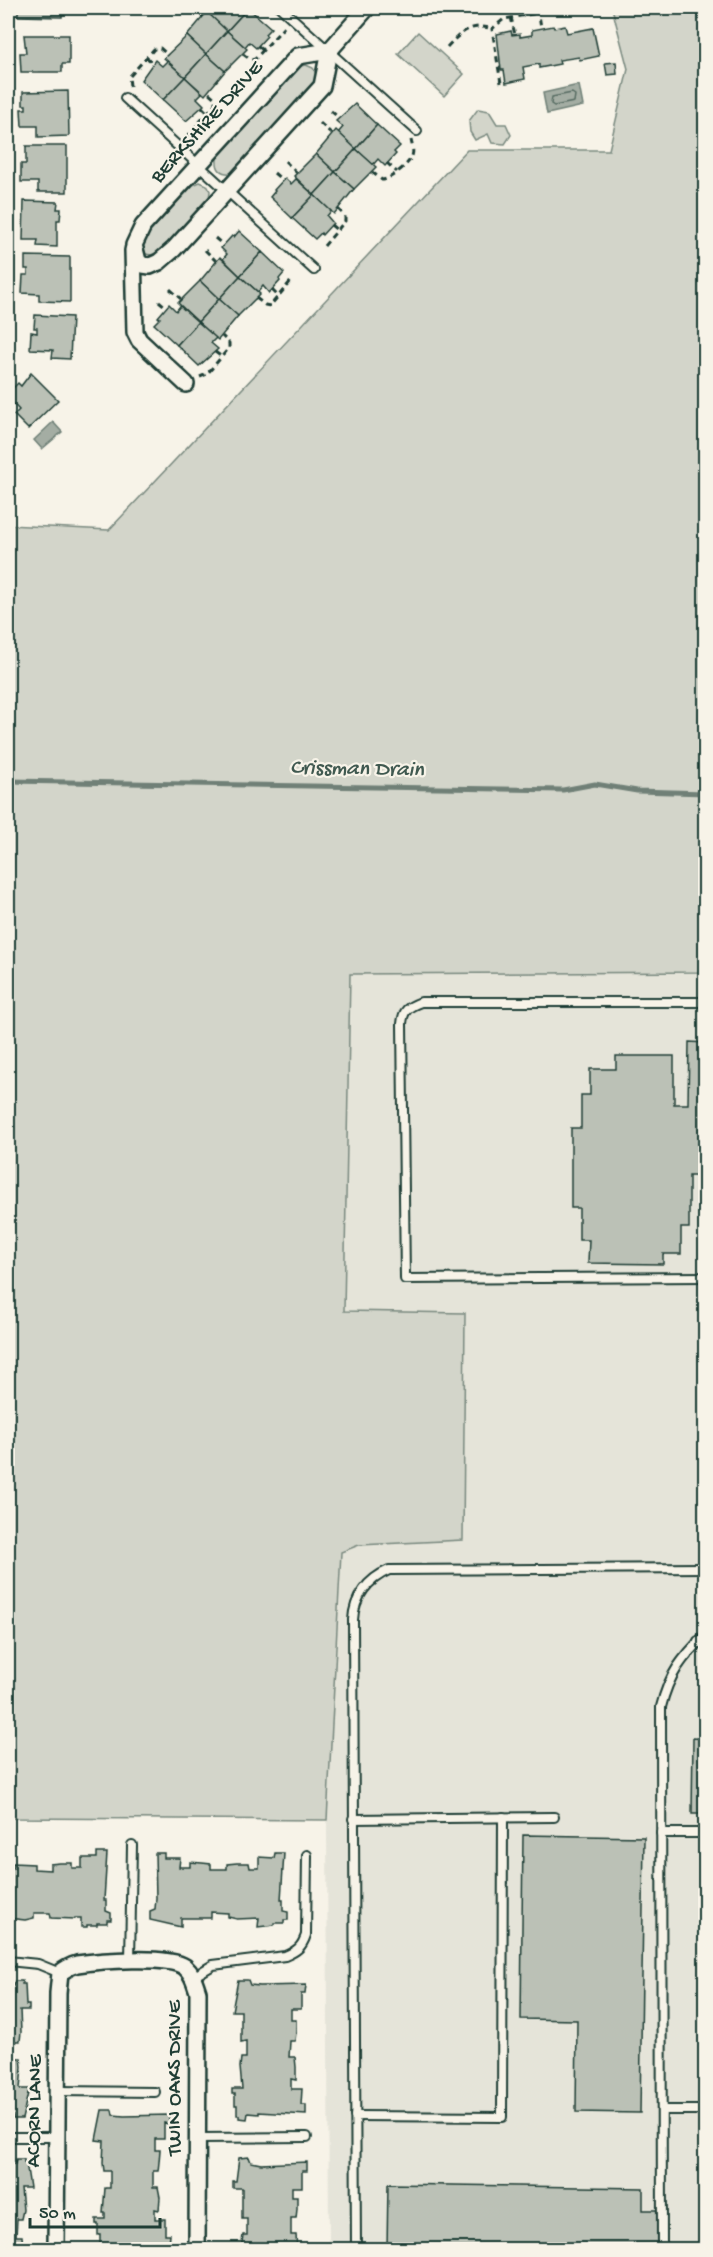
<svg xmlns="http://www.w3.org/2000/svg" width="713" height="2257" viewBox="0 0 713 2257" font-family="'Gochi Hand',sans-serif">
<rect width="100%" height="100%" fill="#f7f3e8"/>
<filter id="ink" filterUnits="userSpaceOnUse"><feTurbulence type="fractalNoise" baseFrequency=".0167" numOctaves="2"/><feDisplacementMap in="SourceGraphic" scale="12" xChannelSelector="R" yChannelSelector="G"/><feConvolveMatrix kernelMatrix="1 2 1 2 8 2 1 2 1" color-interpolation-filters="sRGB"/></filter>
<g filter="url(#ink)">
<path fill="#e5e4d9" d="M705,972V2249L329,2250L327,1820L341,1552L349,974Z"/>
<g fill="#d3d5ca" stroke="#79897f" stroke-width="1.5">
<path d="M612,8H705V972L350,974L344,1311L465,1313L463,1540L359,1545L341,1552L327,1820L8,1818V525L109,530L467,150H609L628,69Z"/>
<path d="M418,32L464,74L444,96L398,54Z"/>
<path d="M306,65L313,68L316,74L315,81L232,173C221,174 216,170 217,158L300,66Z"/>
<path d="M478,109L489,111L497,124H506L511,135L505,144L492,143L488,134L475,140L470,132L469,121Z"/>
<path d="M200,182L207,185L210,191L209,199L163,249C156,253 152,257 144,253L143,243L148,234L193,185Z"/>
</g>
<g fill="#a4ada3" stroke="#6f8077" stroke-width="1.5">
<path d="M579,85L583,106L547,114L543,93Z"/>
<path d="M53,422L62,432L42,449L34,440Z"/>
</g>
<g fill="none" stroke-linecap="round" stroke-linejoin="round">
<path stroke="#546a60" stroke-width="1.5" d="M572,93L575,95L574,102L554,106L551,104L552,97Z"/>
<path stroke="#6f8077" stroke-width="5" d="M8,781L563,790L595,784L637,791L706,793"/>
</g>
<g fill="#bbc1b6" stroke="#1f3d34" stroke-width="1.5">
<path d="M18,8H62V17L18,16Z"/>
<path d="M212,8H248L227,31L209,15L214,9Z"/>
<path d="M248,8L271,28L265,34L267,36L256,48L249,42L245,47L227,31Z"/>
<path d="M207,12L227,31L206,54L187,36Z"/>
<path d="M553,26L554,28L565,26L567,33L593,28L599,56L580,60L579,57L559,60L560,64L539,68V64L523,67L525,79L506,83L504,70H501L497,34L511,31L512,35L520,34V37L532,35V30Z"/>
<path d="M227,31L247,49L225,71L206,54Z"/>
<path d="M24,35H69V64H62V72H21L20,53H26Z"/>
<path d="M187,36L206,54L185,77L164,58Z"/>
<path d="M206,54L225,71L205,95L185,77Z"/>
<path d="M155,60L162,66L167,61L185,77L163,100L141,80Z"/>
<path d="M616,62L617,74L607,75L605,63Z"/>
<path d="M185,77L202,93L197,98L204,105L186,121L163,100Z"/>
<path d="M68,91L69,136L38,137V126H22L21,109H26V105H23V92Z"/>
<path d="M355,104L377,125L356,149L338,133L343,127L336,121Z"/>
<path d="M377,125L400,146L394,152L396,154L385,166L378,159L373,165L356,149Z"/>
<path d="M336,130L356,149L335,172L316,154Z"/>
<path d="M26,146H67V192H38V182H21V164H26Z"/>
<path d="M356,149L376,167L354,189L335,172Z"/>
<path d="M316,154L335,172L314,195L294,176Z"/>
<path d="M335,172L354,189L334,214L314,195Z"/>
<path d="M285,178L291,184L296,179L314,195L292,218L270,197L275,191L274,190Z"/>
<path d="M314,195L331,211L327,216L333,223L322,235L321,233L315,239L292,218Z"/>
<path d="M24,201L58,202L57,209H61L60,220H57V247L37,246L38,240H23Z"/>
<path d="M239,231L262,252L240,276L223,259L227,254L221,248L232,236L234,237Z"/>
<path d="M262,252L284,273L279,279L280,281L269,293L263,286L258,292L240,276Z"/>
<path d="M25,256L70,257V302L39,301V294L22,293L23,275H28V269H25Z"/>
<path d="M220,257L240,276L219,299L200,281Z"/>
<path d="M240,276L260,294L238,316L219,299Z"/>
<path d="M200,281L219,299L198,322L178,303Z"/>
<path d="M219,299L238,316L218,340L198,322Z"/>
<path d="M169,304L176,311L180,306L198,322L177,345L154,324L160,318L158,317Z"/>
<path d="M35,315L72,317L70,359L52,358L53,350L30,349L31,332L37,333V328H34Z"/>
<path d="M198,322L216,338L211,343L218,349L199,366L177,345Z"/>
<path d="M31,373L58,400L28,429L14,415L19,410L8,398V393L18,383L21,386Z"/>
<path d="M689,1042L706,1043V1176H689V1228H681V1254H663V1264L588,1263L589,1240H579V1208H571V1128H581V1095H590V1069H616V1056H674V1104H688Z"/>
<path d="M693,1738L706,1739V1814H692Z"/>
<path d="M523,1835L644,1837L640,2113L576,2112L577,2020L521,2019Z"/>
<path d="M97,1853H107L104,1900H106V1911L111,1913V1920H107V1923H97V1925H87V1927H81V1918H75V1919L51,1918L50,1913H34V1918L25,1920L8,1918V1868H13V1863L34,1864V1869L50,1870V1864L60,1863H72V1868H82V1858H97Z"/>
<path d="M155,1853H164V1858H180L179,1867H190V1862L202,1863L211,1864V1869H227V1864L237,1863H249L250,1868H259V1857L274,1858L275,1853H284L281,1900H283V1911L288,1912V1920H284V1923H274V1925L258,1927L259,1918L237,1919L228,1917V1913L211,1912V1918H181V1927L150,1920V1911L155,1909L156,1898Z"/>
<path d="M238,1980H248L250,1985L260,1986L306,1985L305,1994H301V2009H291V2020H296V2032L295,2041H290L289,2057H295L296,2067V2080L291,2079V2089H302L301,2105H306V2115L259,2112V2114L248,2113L247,2119L239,2118V2115H237V2105H235V2094H232V2089H242L240,2067L241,2058H246V2041L241,2042V2011H232Z"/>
<path d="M15,1981H22V1984H25L26,2005H29V2010H20L21,2032L20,2041H15V2058H21L22,2067L20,2089H29L22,2119H13V2116L8,2114V1986H13Z"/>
<path d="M102,2110H112L113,2115L124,2116L169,2115V2124L164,2123V2139H155V2150H160L159,2162L158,2171H153V2187H158L160,2197L159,2210L155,2209V2219H165V2234H170L169,2244L123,2242V2243H112L110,2248H103V2245H100V2235H98V2224H96V2219H105V2213H103L105,2188H110V2171H104L103,2163L104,2141L96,2140Z"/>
<path d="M249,2157L251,2162L261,2164L307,2162V2171H302V2187H292V2197H297V2209L296,2218H291V2235H296L297,2250H241L243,2235H247V2219H242V2188H233V2181H236L239,2158Z"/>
<path d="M16,2159H24V2162H26L30,2188H21L23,2210L21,2219H17L16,2236H22L23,2250H8V2164H15Z"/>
<path d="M388,2184L643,2188V2210H658V2250H387Z"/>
</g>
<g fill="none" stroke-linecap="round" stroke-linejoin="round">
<defs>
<g id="service">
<path d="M281,8L417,131"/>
<path d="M125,98L314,270"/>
<path d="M706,1002H421C408,1007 403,1010 402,1024L405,1279L706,1277"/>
<path d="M698,1641L706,1646"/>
<path d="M353,1819L554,1817"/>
<path d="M661,1833H706"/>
<path d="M8,1961L38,1964L60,1973"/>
<path d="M130,1961L132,1845"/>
<path d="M193,1977L213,1965L285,1956C297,1951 302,1947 306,1935L307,1855"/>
<path d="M57,2091L155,2092"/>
<path d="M662,2110H706"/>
<path d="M355,2116L502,2117L503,1817"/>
<path d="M8,2137H56"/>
<path d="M198,2138L307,2137"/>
<path d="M356,2250L353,1620C354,1597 368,1579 389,1570L706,1568"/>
<path d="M662,2250L661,1707C669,1674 682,1658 706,1634"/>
</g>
<g id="minor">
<path d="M329,51L322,86L174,249L159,262L150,266L143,265L138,261L134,245L143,226L298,56Z"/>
<path d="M329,51L367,8"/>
<path d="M133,250L135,332L139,340L186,384"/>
<path d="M56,2250L58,1993L60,1973C65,1969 70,1966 77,1964C98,1961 168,1955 185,1967C193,1974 195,1983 198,1992L197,2250"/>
</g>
</defs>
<use href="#service" stroke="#1f3d34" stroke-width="12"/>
<use href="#minor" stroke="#1f3d34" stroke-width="20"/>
<g stroke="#1f3d34" stroke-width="3" stroke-dasharray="6 4.5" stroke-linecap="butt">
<path d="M194,8L203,17"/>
<path d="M538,8L541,28"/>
<path d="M511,17L515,35"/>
<path d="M258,46L263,50"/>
<path d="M447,47C460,33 472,22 492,29"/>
<path d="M243,54L251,60L255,59L284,27"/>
<path d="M146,57L153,63"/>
<path d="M501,83L492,29L504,19L538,13"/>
<path d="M130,86L129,77L154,49L160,48L168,55"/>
<path d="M202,107L208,113"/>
<path d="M331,111L339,118"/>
<path d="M320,123L332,134"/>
<path d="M186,138L215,104V98L208,92"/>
<path d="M285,161L297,173"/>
<path d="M387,163L397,172"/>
<path d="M372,172L382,180C390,180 410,163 412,156C414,151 412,145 411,140"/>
<path d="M274,173L282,180"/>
<path d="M331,225L337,230"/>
<path d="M215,238L223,245"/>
<path d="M324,246L345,221V216L338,209"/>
<path d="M205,250L216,261"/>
<path d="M170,289L181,299"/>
<path d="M272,290L278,296"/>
<path d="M256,298L265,305L270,306L291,281"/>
<path d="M159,301L166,307"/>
<path d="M215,352L222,357"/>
<path d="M200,377L207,374L229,348V343L222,336"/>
</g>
<use href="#service" stroke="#f7f3e8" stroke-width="8"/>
<use href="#minor" stroke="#f7f3e8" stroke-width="15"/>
</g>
</g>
<g text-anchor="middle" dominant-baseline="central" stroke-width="4.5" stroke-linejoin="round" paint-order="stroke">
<g font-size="21" fill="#1f3d34" stroke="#f7f3e8">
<text transform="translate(208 123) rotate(-48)">BERKSHIRE DRIVE</text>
<text transform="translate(176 2078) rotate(-90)">TWIN OAKS DRIVE</text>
<text transform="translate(36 2111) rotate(-89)">ACORN LANE</text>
</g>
<g font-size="22" font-style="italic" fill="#405950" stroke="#f7f3e8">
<text transform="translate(357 770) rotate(1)">Crissman Drain</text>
</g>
</g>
<rect width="713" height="2257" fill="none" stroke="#f7f3e8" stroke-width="30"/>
<rect x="15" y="15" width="683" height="2227" fill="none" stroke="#1f3d34" stroke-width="2" filter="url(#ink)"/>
<path d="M30 2218v9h130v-9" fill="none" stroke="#1f3d34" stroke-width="3"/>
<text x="39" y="2218" font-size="18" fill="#1f3d34" stroke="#f7f3e8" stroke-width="4.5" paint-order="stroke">50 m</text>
</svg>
